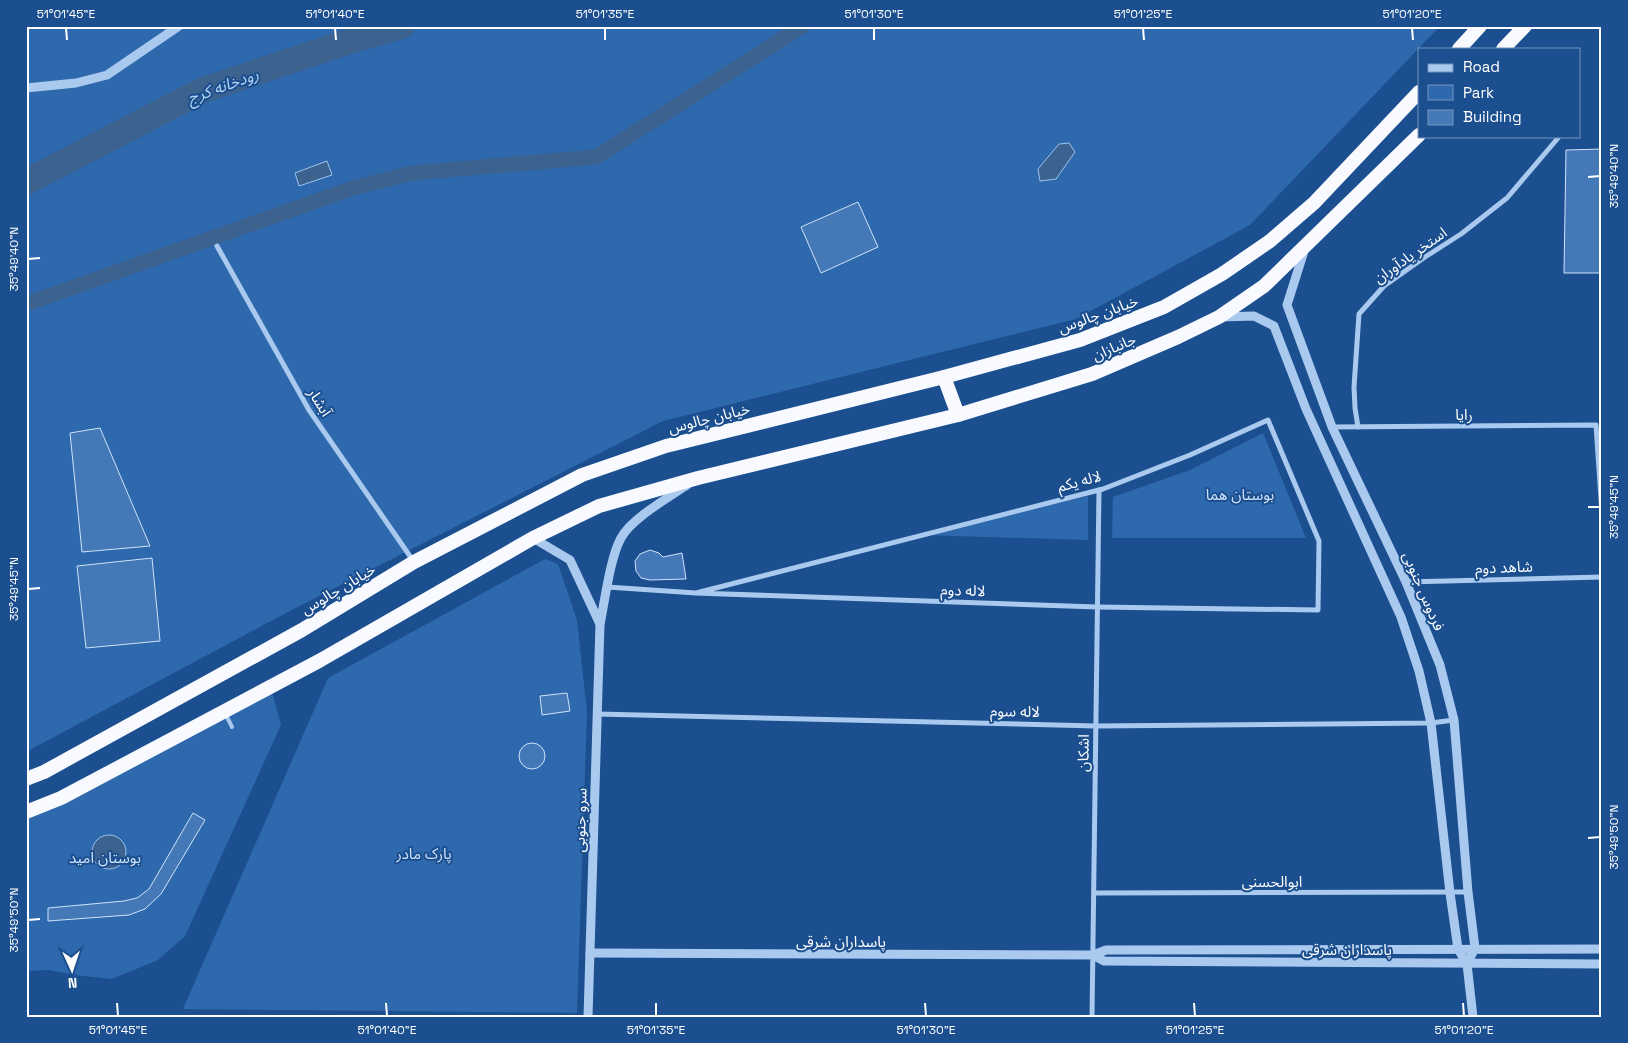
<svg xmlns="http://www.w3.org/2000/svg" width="1628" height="1043" viewBox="0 0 1628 1043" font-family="'Space Grotesk','Noto Sans Arabic',sans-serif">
<rect width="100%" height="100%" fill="#1b4f8f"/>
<g fill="#2e69ad">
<path d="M26,26H1440L1250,225L1076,319L663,421L286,613L26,752Z"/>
<path d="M1263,433L1306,538H1112L1113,497L1190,470Z"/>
<path d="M1088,496V540L923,535Z"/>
<path d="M545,559L558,564L577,620L587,712L577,1013L183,1009L328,678Z"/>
<path d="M268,688L273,695L281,725L185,936L158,960L112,979L74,975L49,970L26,971V812Z"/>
</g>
<g fill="#3c6290" stroke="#9cc4f0">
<path d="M1069,143L1075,152L1056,179L1040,181L1038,169L1059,144Z"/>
<path d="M327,161L332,175L299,186L295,173Z"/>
<circle cx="109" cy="852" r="17"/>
</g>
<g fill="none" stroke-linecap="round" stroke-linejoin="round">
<path stroke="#3c6290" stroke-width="15" d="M26,304L353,188L412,173L596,157L803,26"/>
<path stroke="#3c6290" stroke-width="26" d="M26,182L203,90L350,41L402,26"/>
</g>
<g fill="#4478b7" stroke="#cfe3fa">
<path d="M1602,149V273H1564L1566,150Z"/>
<path d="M858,202L878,247L821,273L801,227Z"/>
<path d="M100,428L150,546L82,552L70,433Z"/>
<path d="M650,550L659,553L663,557L682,553L686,579L650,580L641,578L636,571L635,561L640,554Z"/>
<path d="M152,558L160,641L86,648L77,566Z"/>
<path d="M567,693L570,711L542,715L540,696Z"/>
<circle cx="532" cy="756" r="13"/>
<path d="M193,813L205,820L161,894L145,909L129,915L48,921V908L124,901L137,898L149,889Z"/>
</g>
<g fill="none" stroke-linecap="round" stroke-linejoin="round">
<path stroke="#a9c9ee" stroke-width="4" d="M225,713L232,727"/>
<g stroke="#a9c9ee" stroke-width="5">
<path d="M217,246L309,410L414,562"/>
<path d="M1332,427L1596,425L1602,514"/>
<path d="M1358,427L1355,408L1354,387L1359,314L1384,286L1425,257L1461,234L1507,198L1558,138"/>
<path d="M1406,582L1602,577"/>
<path d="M607,587L696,593L1097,607L1318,610L1319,541L1268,420L1190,455L1103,489L696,593"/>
<path d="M597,714L1096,726L1431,723L1454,720"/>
<path d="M1094,893L1468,892"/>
<path d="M1092,1017L1099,490"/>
</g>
<g stroke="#a9c9ee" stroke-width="9">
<path d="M26,88L76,83L107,75L179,26"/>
<path d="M1305,248L1287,305L1332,427L1406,582L1440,665L1454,720L1468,892L1475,948L1467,964"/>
<path d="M1221,317L1254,316L1274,326L1306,409L1401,617L1419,671L1431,723L1450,893L1458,949L1467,964L1473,1017"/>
<path d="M533,538L570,560L600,624"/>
<path d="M590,953L1093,955L1106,950L1602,949"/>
<path d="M1093,955L1104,961L1602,964"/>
<path d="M588,1017L600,624C605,600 610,558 621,538C631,519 669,497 687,485"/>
</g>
<g stroke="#f8faff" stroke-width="14">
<path d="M1459,49L1480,26"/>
<path d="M1503,49L1525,26"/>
<path d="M944,377L958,415"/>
<path d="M26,779L44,772L302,630L414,562L582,475L666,446L944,377L1080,340L1164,307L1222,274L1270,241L1314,203L1419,92"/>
<path d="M26,812L61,798L319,661L533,538L599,506L698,478L958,415L1092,374L1178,337L1219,317L1264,286L1419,135"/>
</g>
</g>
<path fill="none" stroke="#fff" stroke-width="2" d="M66,28L67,40M335,28L336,40M605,28V40M874,28V40M1143,28L1144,40M1412,28L1413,40M1588,177L1600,176M28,259L40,258M1588,507H1600M28,589L40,588M1588,838L1600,837M28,920L40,919M117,1003L118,1016M386,1003L387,1016M656,1003V1016M925,1003L926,1016M1194,1003L1195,1016M1463,1003L1464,1016"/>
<g text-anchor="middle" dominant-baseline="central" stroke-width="4" stroke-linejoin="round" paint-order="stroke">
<g font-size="15" fill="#fff" stroke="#1b4f8f">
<text transform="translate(1410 255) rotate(-35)">استخر یادآوران</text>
<text transform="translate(1098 314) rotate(-20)">خیابان چالوس</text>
<text transform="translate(1114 347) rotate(-23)">جانبازان</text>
<text transform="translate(320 402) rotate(58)">آبشار</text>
<text x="1464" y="414">رایا</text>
<text transform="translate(709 418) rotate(-14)">خیابان چالوس</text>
<text transform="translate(1079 481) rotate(-15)">لاله یکم</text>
<text transform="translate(1504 567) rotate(-2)">شاهد دوم</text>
<text transform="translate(338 589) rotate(-31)">خیابان چالوس</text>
<text transform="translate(963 590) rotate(2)">لاله دوم</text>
<text transform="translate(1424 591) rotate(67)">فردوس جنوبی</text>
<text transform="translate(1015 711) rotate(1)">لاله سوم</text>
<text transform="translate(1083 753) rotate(-89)">اشکان</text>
<text transform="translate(580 820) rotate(-88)">سرو جنوبی</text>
<text x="1272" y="881">ابوالحسنی</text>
<text x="841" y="941">پاسداران شرقی</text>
<text x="1347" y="949">پاسداران شرقی</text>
</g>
<g font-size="15" fill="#cfe3fa" stroke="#1b4f8f">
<text x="1240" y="494">بوستان هما</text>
<text x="424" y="853">پارک مادر</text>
<text x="105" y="857">بوستان امید</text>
</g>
<g font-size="16" font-style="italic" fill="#b5d3f5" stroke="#1b4f8f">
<text transform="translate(223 86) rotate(-20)">رودخانه کرج</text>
</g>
</g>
<rect width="1628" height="1043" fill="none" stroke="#1b4f8f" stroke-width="55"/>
<rect x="1418" y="48" width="162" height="90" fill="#1b4f8f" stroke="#7695bc"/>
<rect x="1428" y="64" width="25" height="8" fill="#a9c9ee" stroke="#7695bc"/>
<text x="1463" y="72" font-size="15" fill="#ffffff">Road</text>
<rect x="1428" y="85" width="25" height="15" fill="#2e69ad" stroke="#7695bc"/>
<text x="1463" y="98" font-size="15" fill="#ffffff">Park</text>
<rect x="1428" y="110" width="25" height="15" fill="#4478b7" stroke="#7695bc"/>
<text x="1463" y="122" font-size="15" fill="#ffffff">Building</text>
<g transform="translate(72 970) rotate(177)" stroke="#1b4f8f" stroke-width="4" paint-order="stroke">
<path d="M0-4L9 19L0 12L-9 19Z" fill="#ffffff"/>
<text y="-8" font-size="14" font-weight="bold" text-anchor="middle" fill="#ffffff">N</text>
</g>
<rect x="28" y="28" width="1572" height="988" fill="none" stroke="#fff" stroke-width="2"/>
<g font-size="12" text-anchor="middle" fill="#fff">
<text x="66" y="18">51°01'45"E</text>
<text x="335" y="18">51°01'40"E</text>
<text x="605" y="18">51°01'35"E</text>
<text x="874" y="18">51°01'30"E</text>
<text x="1143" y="18">51°01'25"E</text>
<text x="1412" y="18">51°01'20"E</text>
<text transform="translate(1614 176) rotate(-90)" y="4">35°49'40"N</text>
<text transform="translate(14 259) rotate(-90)" y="4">35°49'40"N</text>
<text transform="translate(1614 507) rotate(-90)" y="4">35°49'45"N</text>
<text transform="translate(14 589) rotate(-90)" y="4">35°49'45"N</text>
<text transform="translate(1614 837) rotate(-90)" y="4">35°49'50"N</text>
<text transform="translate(14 920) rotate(-90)" y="4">35°49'50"N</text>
<text x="118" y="1034">51°01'45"E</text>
<text x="387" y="1034">51°01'40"E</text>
<text x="656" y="1034">51°01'35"E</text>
<text x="926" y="1034">51°01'30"E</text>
<text x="1195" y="1034">51°01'25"E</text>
<text x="1464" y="1034">51°01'20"E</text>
</g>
</svg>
